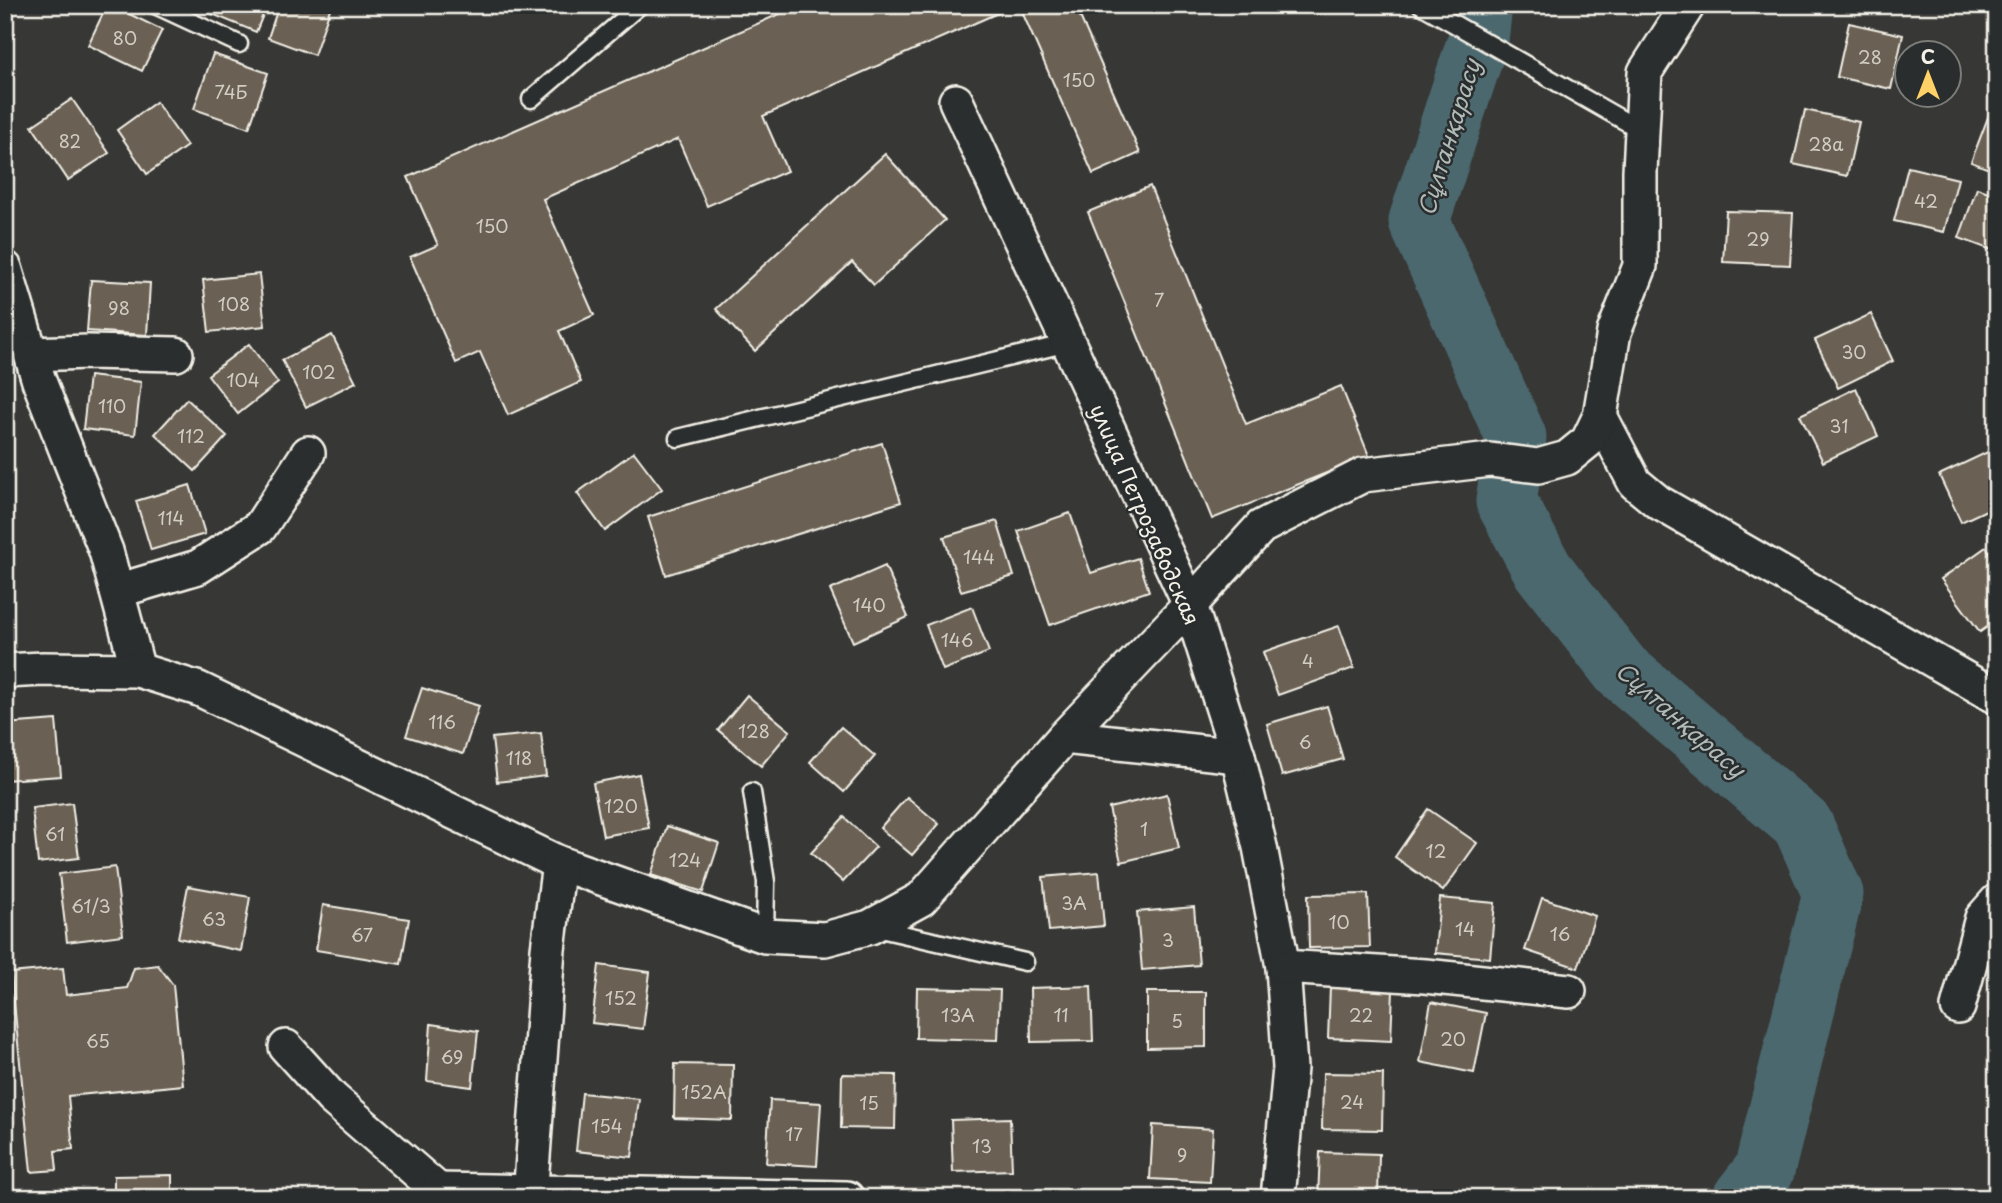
<svg xmlns="http://www.w3.org/2000/svg" width="2002" height="1203" viewBox="0 0 2002 1203" font-family="'Playpen Sans',sans-serif">
<rect width="100%" height="100%" fill="#373735"/>
<filter id="ink" filterUnits="userSpaceOnUse"><feTurbulence type="fractalNoise" baseFrequency=".0143" numOctaves="2"/><feDisplacementMap in="SourceGraphic" scale="14" xChannelSelector="R" yChannelSelector="G"/><feConvolveMatrix kernelMatrix="1 2 1 2 8 2 1 2 1" color-interpolation-filters="sRGB"/></filter>
<g filter="url(#ink)">
<g fill="none" stroke-linecap="round" stroke-linejoin="round">
<path stroke="#4b686e" stroke-width="61" d="M1482,5L1478,40L1419,221L1516,437L1506,501L1543,570L1621,670L1803,825L1833,894L1764,1171L1743,1198"/>
</g>
<g fill="#6b6152" stroke="#f4f1e8" stroke-width="2">
<path d="M107,5H111L162,30L142,71L88,45Z"/>
<path d="M209,5H267L256,32L207,12Z"/>
<path d="M279,5H319L330,9L314,55L268,38Z"/>
<path d="M800,5H1016L763,116L787,171L707,206L678,139L543,199L594,315L559,331L581,382L508,415L480,352L456,363L410,257L438,245L408,177Z"/>
<path d="M1019,5H1075L1140,153L1093,174Z"/>
<path d="M1849,23L1903,35L1891,89L1837,77Z"/>
<path d="M213,54L268,73L249,128L194,109Z"/>
<path d="M72,99L109,153L68,180L32,126Z"/>
<path d="M156,102L187,146L147,174L117,130Z"/>
<path d="M1805,110L1859,122L1847,176L1793,164Z"/>
<path d="M1990,112L1997,115V172L1971,162Z"/>
<path d="M885,154L945,220L874,285L852,262L755,351L716,309Z"/>
<path d="M1908,167L1958,179L1944,232L1894,221Z"/>
<path d="M1150,186L1246,424L1341,386L1369,456L1212,519L1088,212Z"/>
<path d="M1977,188L1997,195V252L1959,238Z"/>
<path d="M1726,211L1793,213L1790,265L1723,262Z"/>
<path d="M259,274L265,326L209,332L203,280Z"/>
<path d="M91,280L150,283L147,335L87,331Z"/>
<path d="M1871,314L1893,361L1838,388L1815,340Z"/>
<path d="M332,335L356,382L306,407L282,360Z"/>
<path d="M249,344L278,383L238,414L208,375Z"/>
<path d="M89,376L141,382L135,435L83,429Z"/>
<path d="M1856,388L1878,436L1823,462L1800,415Z"/>
<path d="M187,399L227,436L195,471L155,434Z"/>
<path d="M882,443L901,502L666,575L648,517Z"/>
<path d="M1994,449L1997,455V505L1961,522L1939,475Z"/>
<path d="M634,452L662,489L605,531L577,493Z"/>
<path d="M190,485L205,534L151,550L136,501Z"/>
<path d="M1070,513L1091,573L1138,558L1149,591L1050,625L1018,531Z"/>
<path d="M997,521L1014,576L961,591L944,537Z"/>
<path d="M1986,547L1997,562V620L1980,632L1941,579Z"/>
<path d="M885,566L908,617L853,642L830,590Z"/>
<path d="M972,607L989,652L943,670L926,625Z"/>
<path d="M1339,626L1354,668L1278,695L1263,652Z"/>
<path d="M422,688L479,706L463,754L406,736Z"/>
<path d="M747,695L790,731L761,766L718,730Z"/>
<path d="M1327,706L1343,759L1282,776L1267,724Z"/>
<path d="M56,720L61,776L5,780V724Z"/>
<path d="M841,727L875,756L844,792L810,762Z"/>
<path d="M541,733L546,776L497,782L492,738Z"/>
<path d="M639,774L649,828L603,836L593,783Z"/>
<path d="M1167,794L1179,848L1121,862L1109,808Z"/>
<path d="M907,797L939,824L912,855L880,828Z"/>
<path d="M72,803L79,858L38,863L32,808Z"/>
<path d="M1428,809L1477,843L1443,891L1395,857Z"/>
<path d="M844,817L876,847L843,882L811,853Z"/>
<path d="M667,826L719,843L703,892L651,875Z"/>
<path d="M115,867L123,935L67,942L59,874Z"/>
<path d="M1099,872L1104,926L1049,931L1043,877Z"/>
<path d="M188,886L250,897L241,951L178,938Z"/>
<path d="M1368,894L1370,947L1309,948L1308,895Z"/>
<path d="M1440,898L1495,903L1490,958L1435,953Z"/>
<path d="M1542,898L1595,916L1578,968L1525,950Z"/>
<path d="M323,905L409,919L401,964L316,950Z"/>
<path d="M1194,907L1199,965L1142,970L1137,912Z"/>
<path d="M158,965L173,985L183,1085L68,1096L73,1149L55,1151L57,1170L31,1172L11,973L63,968L66,995L127,988L134,968Z"/>
<path d="M599,965L650,972L643,1029L592,1023Z"/>
<path d="M1091,986L1093,1041L1031,1042L1030,988Z"/>
<path d="M1330,987L1393,990L1391,1041L1328,1038Z"/>
<path d="M917,988L1000,990L998,1040L916,1038Z"/>
<path d="M1147,992H1206V1047L1147,1048Z"/>
<path d="M1431,1002L1486,1013L1474,1073L1420,1062Z"/>
<path d="M431,1024L478,1031L472,1087L427,1081Z"/>
<path d="M675,1064L733,1065L732,1120L674,1118Z"/>
<path d="M1323,1073L1383,1074L1382,1130L1322,1129Z"/>
<path d="M842,1074L896,1075L895,1129L841,1128Z"/>
<path d="M582,1093L639,1099L632,1157L576,1151Z"/>
<path d="M770,1100L821,1103L817,1166L766,1163Z"/>
<path d="M1010,1118L1012,1170L953,1172L951,1120Z"/>
<path d="M1153,1125L1213,1129L1210,1182L1150,1179Z"/>
<path d="M1320,1152L1379,1154L1378,1198H1318Z"/>
<path d="M172,1175V1198H114V1176Z"/>
</g>
<g fill="none" stroke-linecap="round" stroke-linejoin="round">
<defs>
<g id="lane">
<path d="M155,5L239,44"/>
<path d="M1421,5L1642,131"/>
<path d="M531,99L640,5"/>
<path d="M678,438L1068,343"/>
<path d="M752,792L766,882L765,936"/>
<path d="M876,928L1025,962"/>
</g>
<g id="street">
<path d="M956,101L1190,605L1238,756L1260,847L1283,967L1290,1068L1278,1198"/>
<path d="M5,268L39,381L106,551L138,670"/>
<path d="M31,354L88,352L176,354"/>
<path d="M1600,416L1635,483L1658,502L1997,697"/>
<path d="M117,591L198,567L260,527L308,453"/>
<path d="M5,671L43,669L138,670L199,689L559,863L765,936L825,939L870,927L921,899L1064,737L1190,605L1261,527L1363,475L1490,460L1538,466L1567,458L1588,441L1600,416L1614,332L1640,266V171L1645,72L1688,5"/>
<path d="M1064,737L1238,756"/>
<path d="M1283,967L1425,976L1569,991"/>
<path d="M1958,1007L1982,918L1997,901"/>
<path d="M286,1047L332,1098L438,1190"/>
<path d="M436,1198L438,1190L847,1198"/>
<path d="M530,1198L548,949L559,863"/>
</g>
</defs>
<use href="#lane" stroke="#f4f1e8" stroke-width="21"/>
<use href="#street" stroke="#f4f1e8" stroke-width="38"/>
<use href="#lane" stroke="#2a2d2e" stroke-width="16"/>
<use href="#street" stroke="#2a2d2e" stroke-width="33"/>
</g>
</g>
<g text-anchor="middle" dominant-baseline="central" stroke-width="5" stroke-linejoin="round" paint-order="stroke">
<g font-size="18" fill="#d2cdc2">
<text x="125" y="37">80</text>
<text x="1870" y="56">28</text>
<text x="1079" y="79">150</text>
<text x="231" y="91">74Б</text>
<text x="70" y="140">82</text>
<text x="1826" y="143">28а</text>
<text x="1926" y="200">42</text>
<text x="492" y="225">150</text>
<text x="1758" y="238">29</text>
<text x="1159" y="299">7</text>
<text x="234" y="303">108</text>
<text x="119" y="307">98</text>
<text x="1854" y="351">30</text>
<text x="319" y="371">102</text>
<text x="243" y="379">104</text>
<text x="112" y="405">110</text>
<text x="1839" y="425">31</text>
<text x="191" y="435">112</text>
<text x="171" y="517">114</text>
<text x="979" y="556">144</text>
<text x="869" y="604">140</text>
<text x="957" y="639">146</text>
<text x="1308" y="660">4</text>
<text x="442" y="721">116</text>
<text x="754" y="730">128</text>
<text x="1305" y="741">6</text>
<text x="519" y="757">118</text>
<text x="621" y="805">120</text>
<text x="1144" y="828">1</text>
<text x="55" y="833">61</text>
<text x="1436" y="850">12</text>
<text x="685" y="859">124</text>
<text x="1074" y="902">3А</text>
<text x="91" y="905">61/3</text>
<text x="214" y="918">63</text>
<text x="1339" y="921">10</text>
<text x="1465" y="928">14</text>
<text x="1560" y="933">16</text>
<text x="362" y="934">67</text>
<text x="1168" y="939">3</text>
<text x="621" y="997">152</text>
<text x="958" y="1014">13А</text>
<text x="1061" y="1014">11</text>
<text x="1361" y="1014">22</text>
<text x="1177" y="1020">5</text>
<text x="1453" y="1038">20</text>
<text x="98" y="1040">65</text>
<text x="452" y="1056">69</text>
<text x="704" y="1091">152А</text>
<text x="1352" y="1101">24</text>
<text x="869" y="1102">15</text>
<text x="607" y="1125">154</text>
<text x="794" y="1133">17</text>
<text x="982" y="1145">13</text>
<text x="1182" y="1154">9</text>
</g>
<g font-size="21" fill="#f4f1e8" stroke="#2a2d2e">
<text transform="translate(1146 514) rotate(66)">улица Петрозаводская</text>
</g>
<g font-size="23" font-style="italic" fill="#b0bab7" stroke="#2a2d2e">
<text transform="translate(1448 137) rotate(-73)">Сұлтанқарасу</text>
<text transform="translate(1681 719) rotate(41)">Сұлтанқарасу</text>
</g>
</g>
<rect width="2002" height="1203" fill="none" stroke="#2a2d2e" stroke-width="28"/>
<rect x="14" y="14" width="1974" height="1175" fill="none" stroke="#f4f1e8" stroke-width="2.5" filter="url(#ink)"/>
<g transform="translate(1928 74)"><circle r="33" fill="#2a2d2e" stroke="#7b7b78" stroke-width="2"/>
<path d="M0-5L12 26L0 18L-12 26Z" fill="#ffd166"/>
<text y="-10" font-size="19" font-weight="bold" text-anchor="middle" fill="#f4f1e8">С</text>
</g>
</svg>
